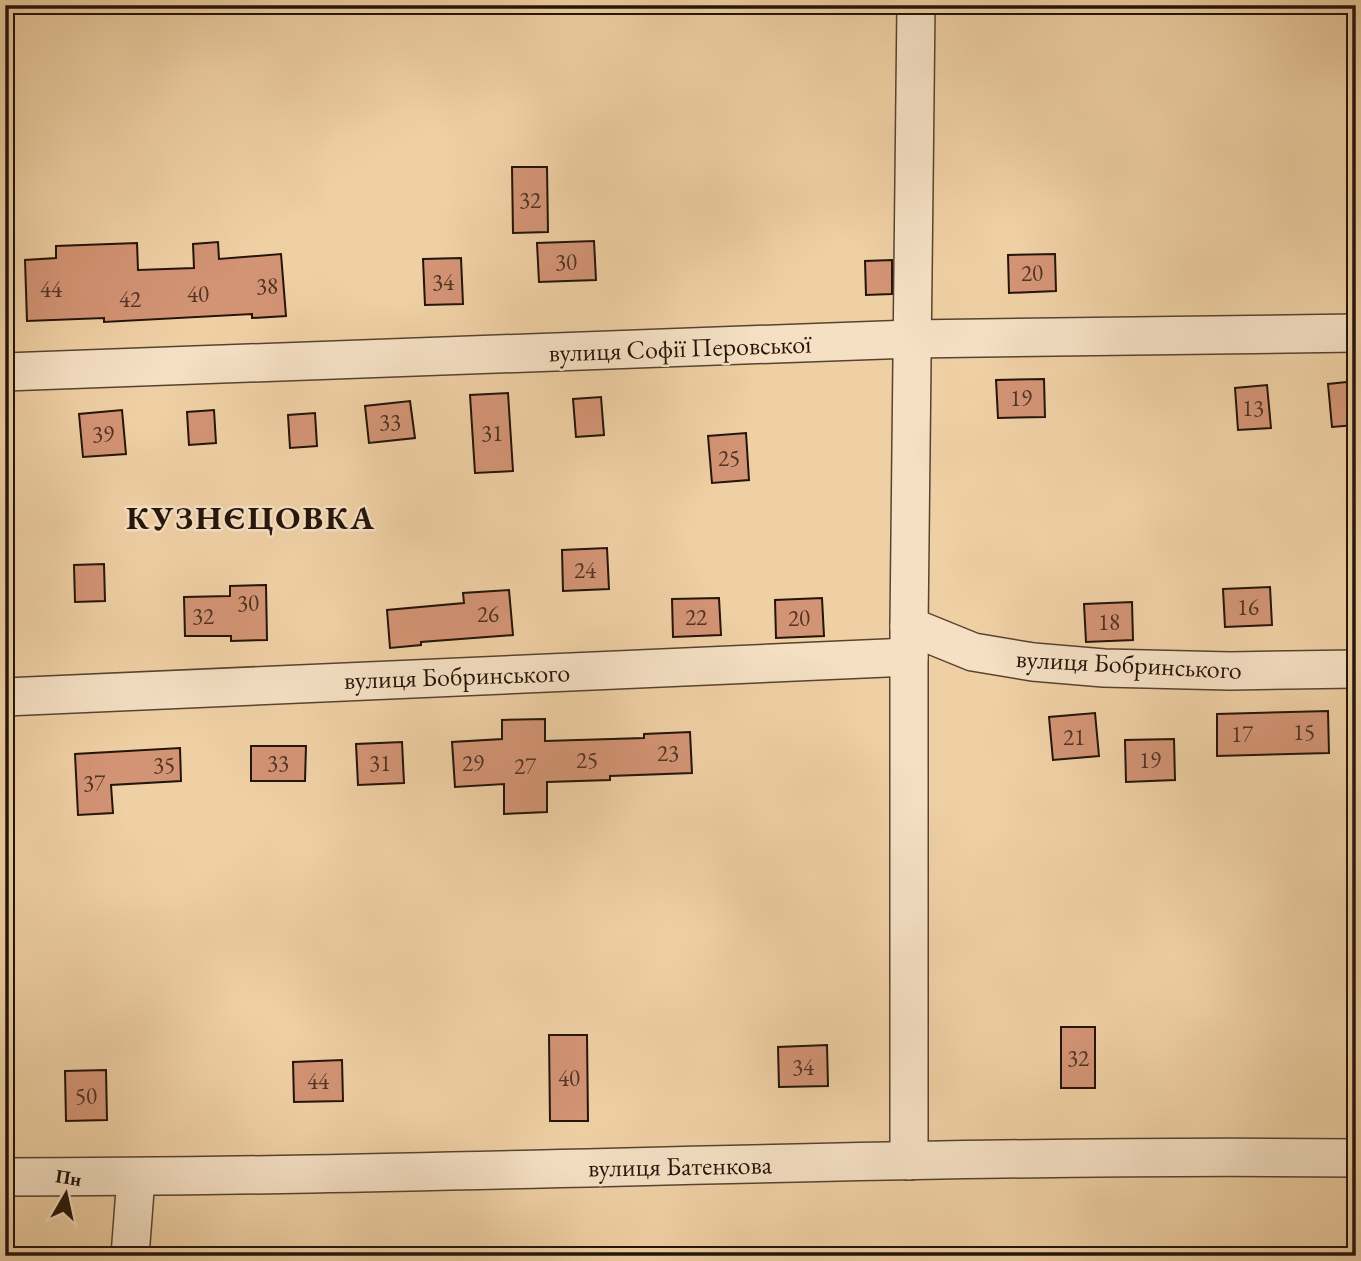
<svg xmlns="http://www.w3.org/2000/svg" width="1361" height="1261" viewBox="0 0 1361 1261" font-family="'EB Garamond',serif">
<rect width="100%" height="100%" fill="#efd0a4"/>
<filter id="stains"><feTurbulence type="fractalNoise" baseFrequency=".00286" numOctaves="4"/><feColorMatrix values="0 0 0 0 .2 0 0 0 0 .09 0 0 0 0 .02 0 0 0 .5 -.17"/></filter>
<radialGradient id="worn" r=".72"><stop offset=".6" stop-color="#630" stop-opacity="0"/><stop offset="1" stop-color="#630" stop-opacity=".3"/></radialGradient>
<g fill="#d39475" stroke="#241409" stroke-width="2">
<path d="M512,167H547L548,232L513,233Z"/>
<path d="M594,241L596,280L539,282L537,243Z"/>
<path d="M218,242L219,259L281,254L286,316L252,318V314L104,322V318L27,321L25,260L56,258V246L137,243L138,270L194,268L193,244Z"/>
<path d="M1055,254L1056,291L1009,293L1008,255Z"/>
<path d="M461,258L463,304L425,305L423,259Z"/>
<path d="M892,260V294L866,295L865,261Z"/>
<path d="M1044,379L1045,417L998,418L996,380Z"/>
<path d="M1356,381V425L1332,427L1328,384Z"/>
<path d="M1267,385L1271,428L1238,430L1235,388Z"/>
<path d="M508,393L513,471L475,473L470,395Z"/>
<path d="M601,397L604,435L576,437L573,399Z"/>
<path d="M410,401L415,438L369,443L365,406Z"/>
<path d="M122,410L126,454L83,457L79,414Z"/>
<path d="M214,410L216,443L189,445L187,412Z"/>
<path d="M315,413L317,446L290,448L288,415Z"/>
<path d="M746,433L749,480L712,483L708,436Z"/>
<path d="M607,548L609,589L563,591L562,550Z"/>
<path d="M104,564L105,601L75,602L74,565Z"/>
<path d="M266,585L267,640L231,641V636H185L184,597L230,596V586Z"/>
<path d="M1270,587L1272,625L1225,627L1223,589Z"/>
<path d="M509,590L513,635L421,642V645L390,648L387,610L464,603L463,593Z"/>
<path d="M719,598L721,635L673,637L672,599Z"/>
<path d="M822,598L824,636L776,638L775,600Z"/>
<path d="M1132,602L1133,640L1086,642L1084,604Z"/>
<path d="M1328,711L1329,753L1217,756V714Z"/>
<path d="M1095,713L1099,756L1053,760L1049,717Z"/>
<path d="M545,719V741L644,738V734L690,732L692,773L610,776V780L547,782V812L504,814V784L455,787L452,742L502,739V720Z"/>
<path d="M1174,739L1175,780L1126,782L1125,740Z"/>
<path d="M402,742L404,783L358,785L356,744Z"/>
<path d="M251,746H306L305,781H251Z"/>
<path d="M180,748L181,781L111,785L113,813L78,815L75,754Z"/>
<rect x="1061" y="1027" width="34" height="61"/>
<path d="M549,1035H587L588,1121H550Z"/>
<path d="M827,1045L828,1086L779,1087L778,1047Z"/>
<path d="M342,1060L343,1101L294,1102L293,1062Z"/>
<path d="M106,1070L107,1120L66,1121L65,1071Z"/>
</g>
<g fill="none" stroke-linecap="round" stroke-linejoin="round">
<defs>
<g id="minor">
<path d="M5,372L911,339L1356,333"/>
<path d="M909,626L973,652L1033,662L1104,668L1230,671L1356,669"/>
<path d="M5,697L909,657"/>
<path d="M909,1161V626L916,5"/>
<path d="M5,1177C455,1177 906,1153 1356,1158"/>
<path d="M130,1256L136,1177"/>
</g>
</defs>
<use href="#minor" stroke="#574330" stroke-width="40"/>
<use href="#minor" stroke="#f5e0c4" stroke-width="37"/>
</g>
<g text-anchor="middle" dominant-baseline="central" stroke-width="5" stroke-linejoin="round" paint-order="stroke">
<g font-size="23" fill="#503424">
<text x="530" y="200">32</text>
<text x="566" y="262">30</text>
<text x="1032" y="273">20</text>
<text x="443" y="282">34</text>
<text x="267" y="286">38</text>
<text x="51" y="289">44</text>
<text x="198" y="294">40</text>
<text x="130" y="299">42</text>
<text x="1021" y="398">19</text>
<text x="1253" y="408">13</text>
<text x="390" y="422">33</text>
<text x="492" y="433">31</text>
<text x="103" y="434">39</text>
<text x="729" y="458">25</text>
<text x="585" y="570">24</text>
<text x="248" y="603">30</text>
<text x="1248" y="607">16</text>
<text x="488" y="614">26</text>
<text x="203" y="616">32</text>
<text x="696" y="617">22</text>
<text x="799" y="618">20</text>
<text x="1109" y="622">18</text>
<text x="1304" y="732">15</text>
<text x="1242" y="734">17</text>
<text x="1074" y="737">21</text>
<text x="668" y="753">23</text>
<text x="587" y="760">25</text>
<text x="1150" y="760">19</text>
<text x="278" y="763">33</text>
<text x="380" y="763">31</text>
<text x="473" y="763">29</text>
<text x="164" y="765">35</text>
<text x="525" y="766">27</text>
<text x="94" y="783">37</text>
<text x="1078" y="1058">32</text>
<text x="803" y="1067">34</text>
<text x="569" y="1078">40</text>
<text x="318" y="1081">44</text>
<text x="86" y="1096">50</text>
</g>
<g font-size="26" fill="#241409" stroke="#f5e0c4">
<text transform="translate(680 348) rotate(-2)">вулиця Софії Перовської</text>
<text transform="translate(1129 664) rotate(3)">вулиця Бобринського</text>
<text transform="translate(457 676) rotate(-2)">вулиця Бобринського</text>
<text transform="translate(680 1166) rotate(-1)">вулиця Батенкова</text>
</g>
<g font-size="33" font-weight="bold" letter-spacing="2" fill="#241409" stroke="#f5e0c4">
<text x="251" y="517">КУЗНЄЦОВКА</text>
</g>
</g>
<rect width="1361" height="1261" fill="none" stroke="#efd0a4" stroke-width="28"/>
<rect x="7" y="7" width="1347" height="1247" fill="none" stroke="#241409" stroke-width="3.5"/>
<rect x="14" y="14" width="1333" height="1233" fill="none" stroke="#241409" stroke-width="2"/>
<g transform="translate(66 1194) rotate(9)" stroke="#f5e0c4" stroke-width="5" paint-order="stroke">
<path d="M0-5L12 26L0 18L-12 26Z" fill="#241409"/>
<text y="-10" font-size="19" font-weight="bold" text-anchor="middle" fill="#241409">Пн</text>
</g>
<rect width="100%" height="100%" filter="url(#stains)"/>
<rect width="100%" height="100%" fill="url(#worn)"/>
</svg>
